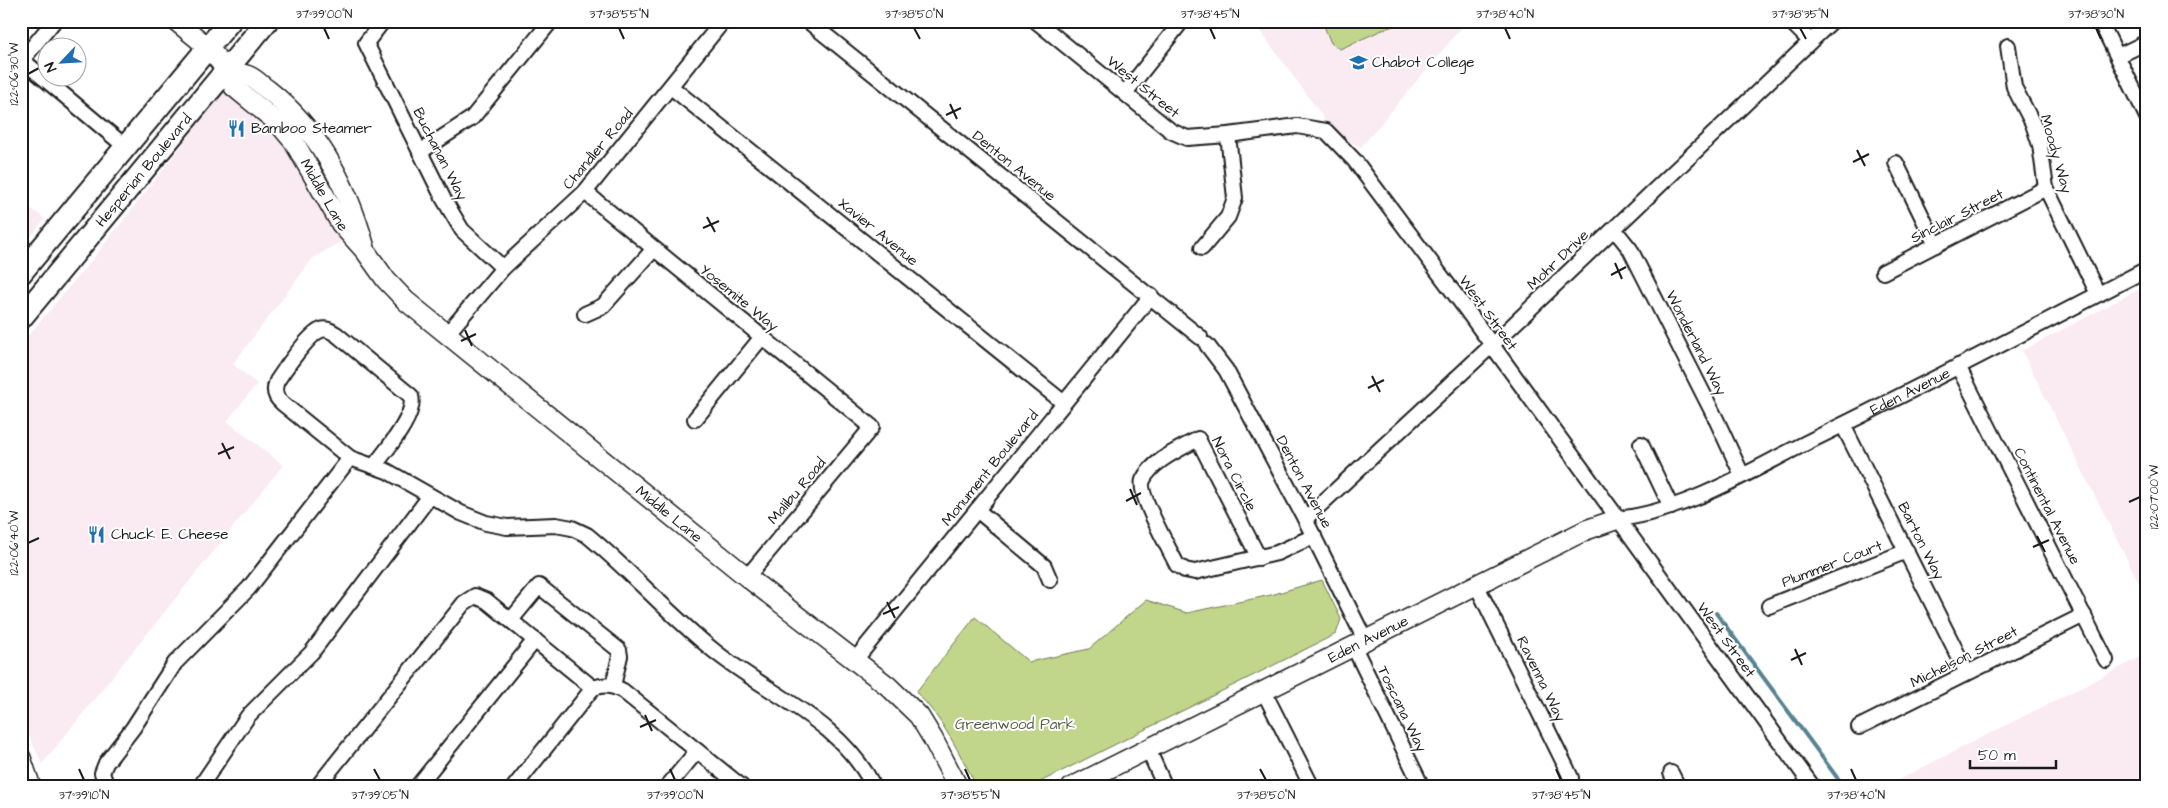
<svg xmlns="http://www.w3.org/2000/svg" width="2168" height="808" viewBox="0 0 2168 808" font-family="'Architects Daughter',sans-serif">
<rect width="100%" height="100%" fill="#fff"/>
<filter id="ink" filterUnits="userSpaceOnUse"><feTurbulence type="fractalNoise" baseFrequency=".02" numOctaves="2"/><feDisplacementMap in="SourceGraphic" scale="10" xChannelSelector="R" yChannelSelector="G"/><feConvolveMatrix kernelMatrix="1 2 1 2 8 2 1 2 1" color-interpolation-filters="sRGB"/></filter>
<g filter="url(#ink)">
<g fill="#faeaf1">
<path d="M1253,21H1467L1361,147L1332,133L1321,114Z"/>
<path d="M225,90L284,146L317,189L342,241L313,258L233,364L257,384L227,421L283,465L42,764L21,718V344L97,254Z"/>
<path d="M21,201L45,219L21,249Z"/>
<path d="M2147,285V599L2022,351Z"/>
<path d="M2147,654V787H1884Z"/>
</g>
<g fill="#c1d68b" stroke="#6e7954">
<path d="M1322,21H1407L1382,30L1340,49L1331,43Z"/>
<path d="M1322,580L1341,619L1336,634L1030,787H977C959,753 944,720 916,692L975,617L1029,662L1089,649L1146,600L1187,613L1271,595Z"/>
</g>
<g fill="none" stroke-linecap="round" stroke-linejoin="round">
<path stroke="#56838f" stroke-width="4" d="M1716,613L1844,787"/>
<defs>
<g id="street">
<path d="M383,21L366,43L443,198L462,230L503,268"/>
<path d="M808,21L1200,337"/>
<path d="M1036,21L1171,131L1187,138L1228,135L1297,126L1326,131L1355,161L1460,301L1813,787"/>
<path d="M1790,21L1810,41"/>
<path d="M2100,21L2147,117"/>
<path d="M2008,46L2014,87L2033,124L2040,145L2046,188L2098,294"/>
<path d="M2118,56L2147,42"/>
<path d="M21,59L127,148"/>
<path d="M22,60L54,21"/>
<path d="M671,87L1064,403"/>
<path d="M1125,93L1182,21"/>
<path d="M420,152L472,118L551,21"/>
<path d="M1896,163L1936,245"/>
<path d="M585,192L872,427L747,577"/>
<path d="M1614,229L1630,249L1716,419L1742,475"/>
<path d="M1202,248L1228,217L1235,198L1228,135"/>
<path d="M1883,272L2046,188"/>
<path d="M585,314L603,306L653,250"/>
<path d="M447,334L503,268L585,192L723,21"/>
<path d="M1207,345L1226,370L1305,519L1365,640"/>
<path d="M1958,366L2106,660"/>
<path d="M695,419L762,337"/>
<path d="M1843,425L1967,673"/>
<path d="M1641,444L1671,507"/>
<path d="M375,465C386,450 417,415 411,396L336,334C331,331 327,328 321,330C309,334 285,369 277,381C273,390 275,397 282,403L350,458L387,471L461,513L486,523L507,527L556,525L572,528L587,535C631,571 669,615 713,650C770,696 839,719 874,787"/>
<path d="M977,510L1044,566L1050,580"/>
<path d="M1305,519L1492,345L1832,21"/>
<path id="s1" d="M1618,519C1686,511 1746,473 1806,443C1921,387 2033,328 2147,269"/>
<path d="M1259,558L1198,439C1180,449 1152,461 1143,480C1137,493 1170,550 1177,565L1185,570L1195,572L1277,553L1314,536"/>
<path d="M1477,586L1566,767L1571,778V787"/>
<path d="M1769,606L1907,551"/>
<path d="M511,620L539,586L619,650L620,656L613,686"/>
<path d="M1353,645L1422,787"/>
<path d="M855,660L1151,296"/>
<path d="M1263,690L1312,787"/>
<path d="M1859,727L2084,615"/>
<path d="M1148,749L1165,787"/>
<path d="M1671,773L1678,787"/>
<path d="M107,787L102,773L106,763L133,728L175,663L249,588L350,458"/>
<path d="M200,787L248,716L312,652L430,496"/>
<path d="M317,787L464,603L475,596L487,601L593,688C605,684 612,685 623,691L742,787"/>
<path d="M417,787L535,640"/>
<path d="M514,787L593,688"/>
<path d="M667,787L697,751"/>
</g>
<g id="secondary">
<path id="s2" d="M176,21L209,48L227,71L234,87L278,123L294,142L341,224L366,252L386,280L406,301L747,577L888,686L919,716L933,739L958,787"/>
<path d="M227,71C233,72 243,73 249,76C256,79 262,86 268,90C319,130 348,186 365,248"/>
<path d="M21,758L31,787"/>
<path id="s3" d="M1072,787L1586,530L1618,519"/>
</g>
<g id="primary">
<path d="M21,273L230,21"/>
<path id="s4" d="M21,318L267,21"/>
</g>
</defs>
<use href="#street" stroke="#1c1c1c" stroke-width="18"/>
<use href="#secondary" stroke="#1c1c1c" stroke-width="22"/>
<use href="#primary" stroke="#1c1c1c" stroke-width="25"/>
<use href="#street" stroke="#fff" stroke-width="14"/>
<use href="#secondary" stroke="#fff" stroke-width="19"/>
<use href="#primary" stroke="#fff" stroke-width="21"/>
</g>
</g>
<path fill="none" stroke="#1c1c1c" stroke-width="2" d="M324,28L329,39M619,28L624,39M914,28L920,39M1210,28L1215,39M1505,28L1510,39M1800,28L1806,39M2096,28L2101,39M28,74L39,68M950,104L957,119M946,115L961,108M1857,150L1865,166M1853,162L1869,154M707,217L715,232M703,228L719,221M1615,263L1622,279M1611,275L1626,267M465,330L472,346M461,341L476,334M1372,376L1380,392M1368,388L1384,380M222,443L230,459M218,454L234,447M1130,489L1137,505M1126,501L1141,493M2129,502L2140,497M2037,536L2045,552M28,543L39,538M2033,547L2049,540M887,602L895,618M883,614L899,607M1795,649L1802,665M1791,660L1806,653M645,715L652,731M640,727L656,720M79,769L84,780M374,769L380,780M670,769L675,780M965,769L970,780M1260,769L1266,780M1556,769L1561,780M1851,769L1856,780"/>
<defs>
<symbol id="university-bare" viewBox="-9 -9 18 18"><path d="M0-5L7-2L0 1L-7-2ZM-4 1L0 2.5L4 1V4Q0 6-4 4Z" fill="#1f6fb2" stroke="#fff" stroke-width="2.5" paint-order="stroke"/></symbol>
<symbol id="restaurant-bare" viewBox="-9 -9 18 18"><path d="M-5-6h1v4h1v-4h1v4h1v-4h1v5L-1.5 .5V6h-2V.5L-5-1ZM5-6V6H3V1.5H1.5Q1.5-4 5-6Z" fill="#1f6fb2" stroke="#fff" stroke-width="2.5" paint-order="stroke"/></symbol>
</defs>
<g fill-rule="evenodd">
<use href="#university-bare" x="1346" y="50" width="25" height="25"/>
<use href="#restaurant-bare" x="224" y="116" width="25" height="25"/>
<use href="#restaurant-bare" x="84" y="522" width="25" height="25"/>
</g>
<g text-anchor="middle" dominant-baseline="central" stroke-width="4" stroke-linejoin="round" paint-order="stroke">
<g font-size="15" fill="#1c1c1c" stroke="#fff" text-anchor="start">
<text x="1372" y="62">Chabot College</text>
<text x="251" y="128">Bamboo Steamer</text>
<text x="111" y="534">Chuck E. Cheese</text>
</g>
<g font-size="15" fill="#1c1c1c" stroke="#fff">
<text transform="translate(1143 87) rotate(39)">West Street</text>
<text transform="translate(598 149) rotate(-50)">Chandler Road</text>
<text transform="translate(440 154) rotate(63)">Buchanan Way</text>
<text transform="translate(2056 154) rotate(74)">Moody Way</text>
<text transform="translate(1014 166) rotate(39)">Denton Avenue</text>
<text stroke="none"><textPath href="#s4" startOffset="192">Hesperian Boulevard</textPath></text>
<text stroke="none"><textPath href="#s2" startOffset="232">Middle Lane</textPath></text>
<text transform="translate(1957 216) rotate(-27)">Sinclair Street</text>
<text transform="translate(878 232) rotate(39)">Xavier Avenue</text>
<text transform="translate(1558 260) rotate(-44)">Mohr Drive</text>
<text transform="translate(739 298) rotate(39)">Yosemite Way</text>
<text transform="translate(1488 313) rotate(54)">West Street</text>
<text transform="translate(1696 343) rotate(63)">Wonderland Way</text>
<text stroke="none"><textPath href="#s1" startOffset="320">Eden Avenue</textPath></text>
<text transform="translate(990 468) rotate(-51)">Monument Boulevard</text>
<text transform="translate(1234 474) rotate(63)">Nora Circle</text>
<text transform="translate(1304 482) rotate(62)">Denton Avenue</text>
<text transform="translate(797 491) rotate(-50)">Malibu Road</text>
<text transform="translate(2047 506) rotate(63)">Continental Avenue</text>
<text stroke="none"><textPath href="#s2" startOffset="705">Middle Lane</textPath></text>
<text transform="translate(1921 541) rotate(63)">Barton Way</text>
<text transform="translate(1832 564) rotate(-21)">Plummer Court</text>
<text stroke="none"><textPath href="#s3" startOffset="331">Eden Avenue</textPath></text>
<text transform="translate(1726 640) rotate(54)">West Street</text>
<text transform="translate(1964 657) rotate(-27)">Michelson Street</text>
<text transform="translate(1541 679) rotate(64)">Ravenna Way</text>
<text transform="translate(1402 709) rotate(64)">Toscana Way</text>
</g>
<g font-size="15" fill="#565d43" stroke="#fff">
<text x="1015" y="724">Greenwood Park</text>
</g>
</g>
<rect width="2168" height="808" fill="none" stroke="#fff" stroke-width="55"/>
<g transform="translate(62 62) rotate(245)"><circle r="24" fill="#ffffff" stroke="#a4a4a4"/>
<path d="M0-4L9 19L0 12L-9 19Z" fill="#1f6fb2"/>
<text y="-8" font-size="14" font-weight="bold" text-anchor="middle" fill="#1c1c1c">N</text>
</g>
<path d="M1970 760v8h86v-8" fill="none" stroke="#1c1c1c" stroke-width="2.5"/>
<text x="1978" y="760" font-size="15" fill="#1c1c1c" stroke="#ffffff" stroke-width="4" paint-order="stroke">50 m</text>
<rect x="28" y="28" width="2112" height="752" fill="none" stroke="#1c1c1c" stroke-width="2"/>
<g font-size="12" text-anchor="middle" fill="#1c1c1c">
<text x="324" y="18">37°39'00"N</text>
<text x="619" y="18">37°38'55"N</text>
<text x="914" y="18">37°38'50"N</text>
<text x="1210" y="18">37°38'45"N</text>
<text x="1505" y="18">37°38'40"N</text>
<text x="1800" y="18">37°38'35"N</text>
<text x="2096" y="18">37°38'30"N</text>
<text transform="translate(14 74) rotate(-90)" y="4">122°06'30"W</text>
<text transform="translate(2154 497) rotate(-90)" y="4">122°07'00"W</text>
<text transform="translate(14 543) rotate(-90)" y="4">122°06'40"W</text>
<text x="84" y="799">37°39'10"N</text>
<text x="380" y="799">37°39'05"N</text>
<text x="675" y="799">37°39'00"N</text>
<text x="970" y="799">37°38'55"N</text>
<text x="1266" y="799">37°38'50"N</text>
<text x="1561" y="799">37°38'45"N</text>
<text x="1856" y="799">37°38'40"N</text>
</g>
</svg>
